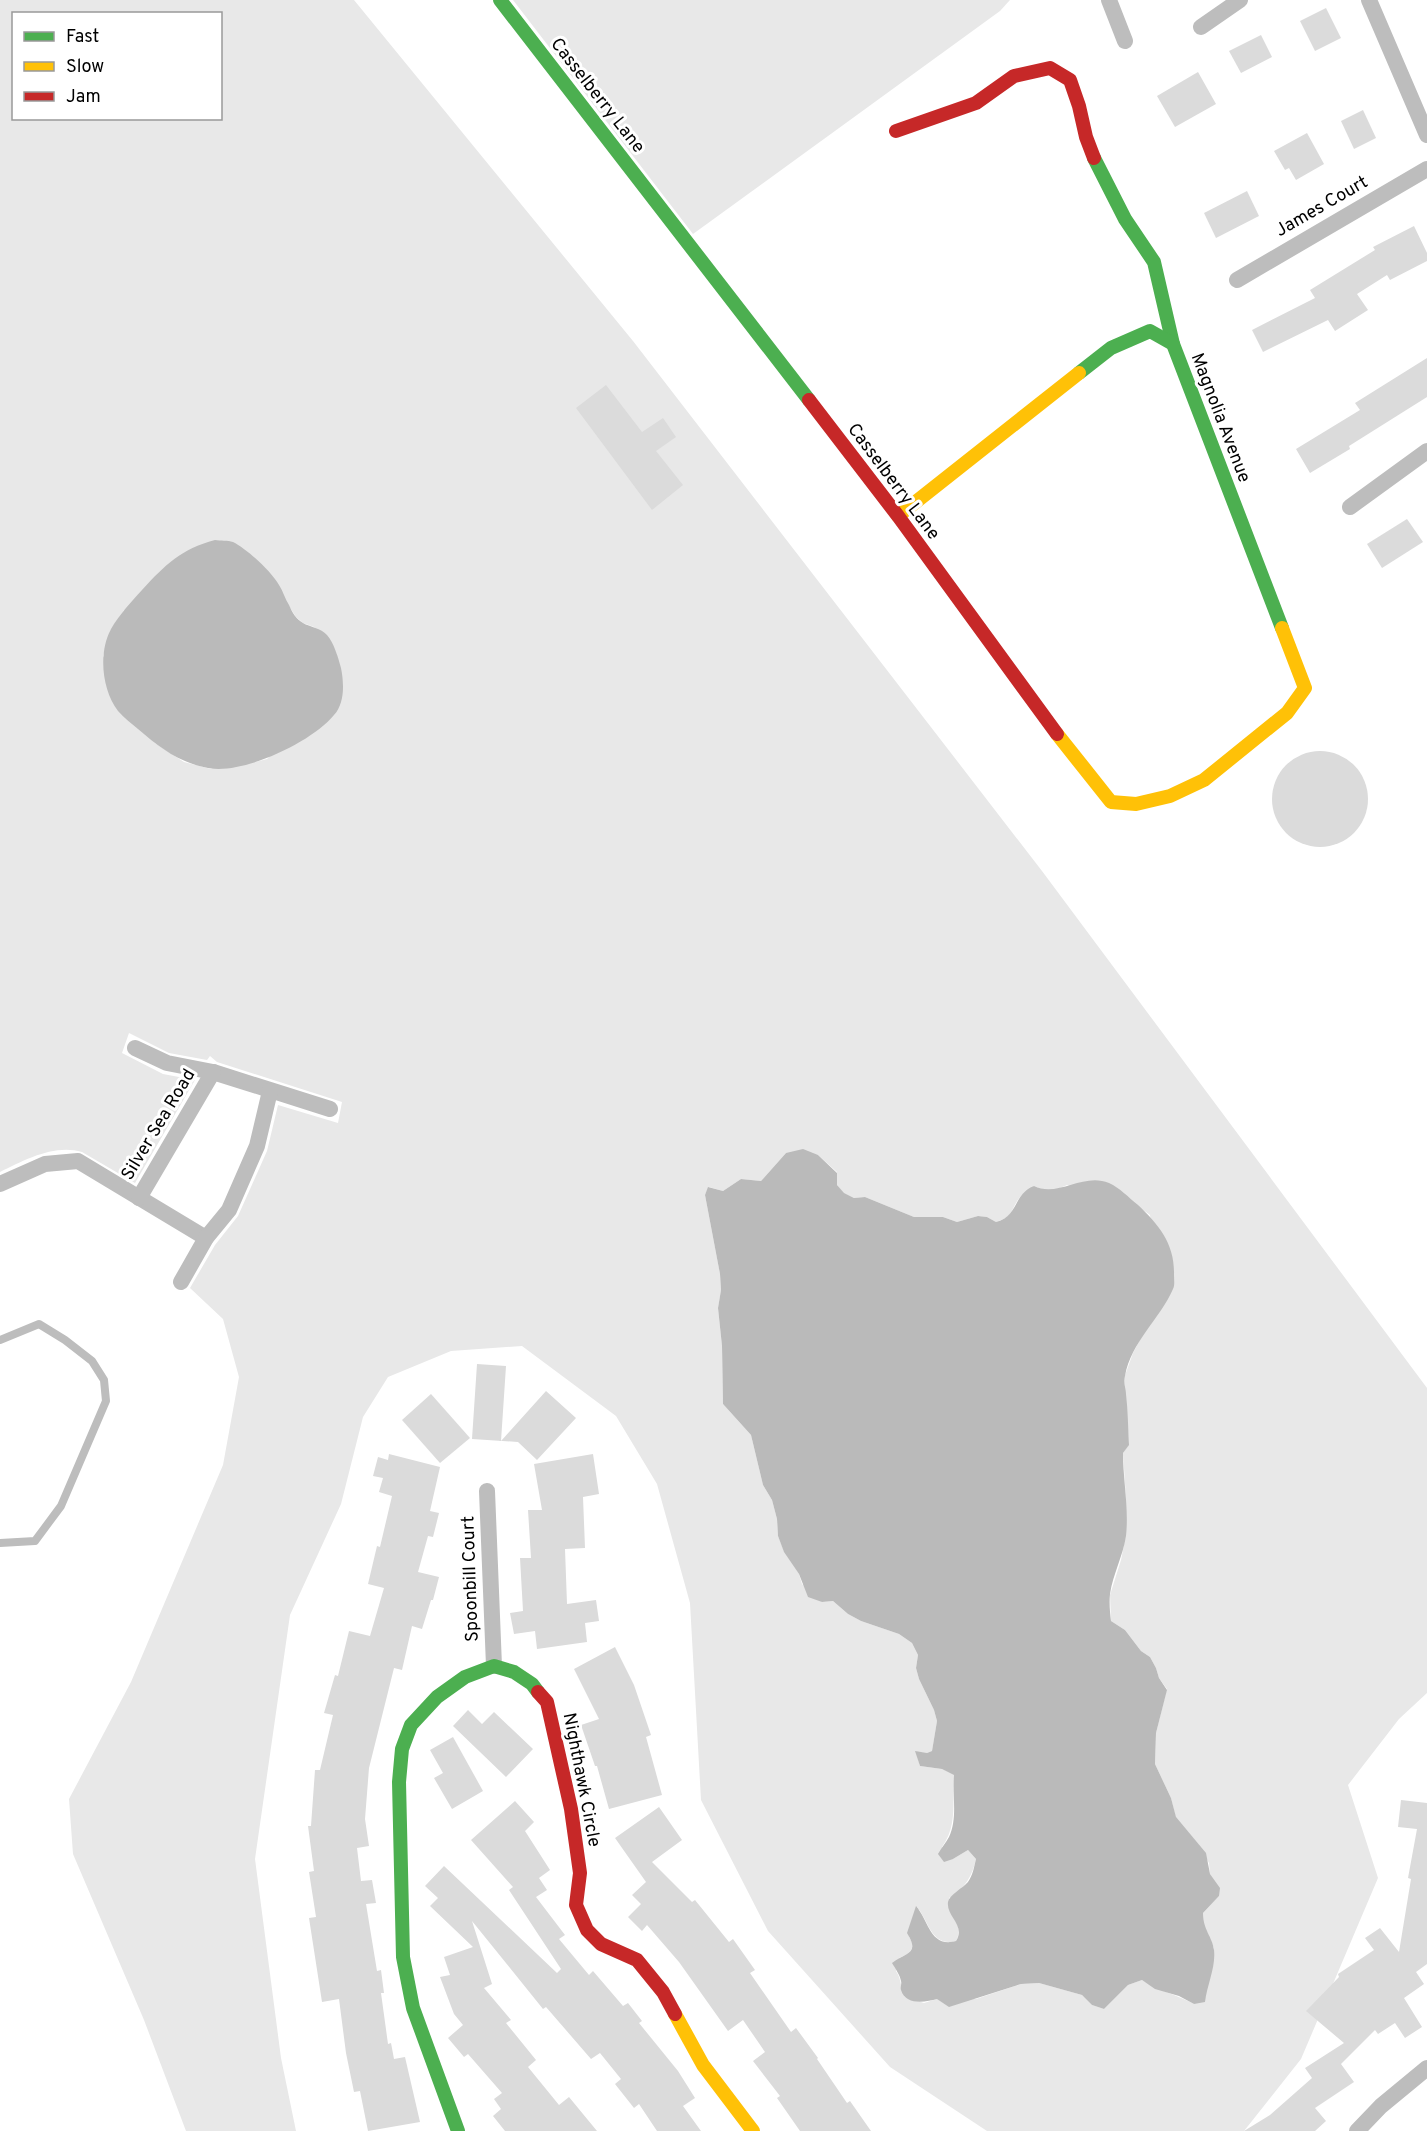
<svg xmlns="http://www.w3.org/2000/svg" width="1427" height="2131" viewBox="0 0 1427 2131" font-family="Overpass,sans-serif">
<rect width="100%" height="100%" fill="#fff"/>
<g fill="#e8e8e8" fill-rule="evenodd">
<path d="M0,0H354L633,341L1042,871L1427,1388V1693L1399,1719L1348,1785L1378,1878L1301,2059L1244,2131H987L890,2067L768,1931L701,1800L690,1603L657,1484L616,1416L522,1346L451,1351L388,1377L363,1417L341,1504L290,1615L255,1859L281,2058L296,2131H186L144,2020L73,1854L69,1799L131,1682L223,1465L239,1377L223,1319L190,1288L215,1245L238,1216L267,1151L278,1105L338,1123L342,1102L217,1062L210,1056L207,1060L169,1053L129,1033L122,1053L163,1074L195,1080L135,1183L82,1152C54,1144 25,1160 0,1172ZM14,14H220V118H14ZM287,603L296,617L303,623L314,627L336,652L343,684L267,759L238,766L211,769L184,762L155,743L103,656L110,631L124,610ZM786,1153L818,1155L837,1172V1185L843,1193L854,1198L865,1197L914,1217H943L957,1222L978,1216L987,1217L996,1222C1015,1217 1011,1206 1022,1195C1025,1192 1030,1189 1034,1186C1046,1192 1054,1191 1067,1185L1139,1207L1150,1215L1162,1307L1141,1338L1133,1353L1124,1378L1129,1444L1123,1453L1126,1498V1535L1121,1560L1110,1595L1111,1621L1125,1630L1141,1651L1150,1657L1156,1668L1159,1678L1167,1689L1156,1733L1155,1764L1171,1798L1176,1818L1198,1844L1209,1863L1210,1874L1219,1896L1203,1913V1925L1214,1948L1213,1964L1206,1990L1194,2004C1177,1995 1159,1991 1142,1980L1128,1985L1104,2009L1092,2005L1082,1995L1039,1983L1021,1984L976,1999H937L924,2003L905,1997C900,1988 902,1980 896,1971L899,1958C910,1954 917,1948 909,1937L917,1907C929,1921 931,1947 956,1941C963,1930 953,1911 949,1898C965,1888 972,1877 976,1859L968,1850L953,1859L942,1847C958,1825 952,1800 954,1774L942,1769L920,1766L916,1752L927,1753L932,1751L937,1721L934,1710L919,1679L916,1668L918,1655L912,1643L899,1634L861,1621L848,1614L833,1601L822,1602L802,1584L799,1574L784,1551L778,1536L777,1519L772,1500L763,1485L751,1435L723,1404L722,1346L718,1308L721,1290L720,1274L705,1195L709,1187L723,1191L741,1179L761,1181Z"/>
<path d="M513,0H1010L1000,11L693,234Z"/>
</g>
<g fill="#bababa">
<path d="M215,540C220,541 228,540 233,542C247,549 271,571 279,585C283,591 285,599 289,605C292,612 296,619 303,623C310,627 321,628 327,635C334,643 338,657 341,668C344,683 345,703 334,715C312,742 243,775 208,768C180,763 160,748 138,729C132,724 124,718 118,711C102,690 98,653 111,629C119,615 131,602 142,590C165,565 181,549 215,540Z"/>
<path d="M803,1149L818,1155L837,1173V1185L844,1193L854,1198L865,1197L914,1217H943L957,1222L978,1216L987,1217L996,1222C1019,1216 1013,1194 1034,1186C1058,1198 1083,1172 1109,1183C1120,1188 1128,1197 1138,1205C1159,1225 1175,1244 1174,1275C1174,1280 1175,1285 1173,1289C1160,1319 1131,1342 1125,1376C1123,1382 1126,1389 1126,1394C1128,1411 1128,1428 1129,1445L1123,1453C1123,1480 1129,1508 1126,1536C1123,1556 1113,1574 1110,1594C1109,1603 1110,1613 1111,1621L1125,1630L1141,1651L1150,1657L1156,1668L1159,1678L1167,1690L1156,1733L1155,1764L1171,1798L1176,1817L1206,1853L1210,1874L1220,1888L1219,1896L1203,1913C1203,1930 1212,1936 1214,1950C1216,1967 1207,1985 1205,2002L1194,2004L1179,1996L1155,1989L1142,1980L1128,1985L1104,2009L1092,2005L1082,1995L1039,1983L1021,1984L949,2007L937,1999C926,2002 906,2006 901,1990C900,1987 902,1984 901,1981C900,1975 895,1968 892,1963C907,1952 920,1954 907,1933L916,1906C929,1921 930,1948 956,1941C966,1925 946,1917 948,1902C949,1895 963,1888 968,1882C973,1875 974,1867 976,1859L968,1850L953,1859L944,1862L938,1854C941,1848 946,1843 949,1837C958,1818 952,1795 954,1775L942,1769L920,1766L915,1751L927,1753L932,1751L937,1721L934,1710L919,1679L916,1668L918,1655L912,1643L899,1634L861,1621L848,1614L833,1601L822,1602L808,1597L799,1574L784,1552L778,1536L777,1519L772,1500L763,1485L751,1435L723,1404L722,1346L718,1308L721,1290L720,1274L705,1195L708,1187L723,1191L741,1179L761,1181L786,1153Z"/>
</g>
<g fill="#dbdbdb">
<path d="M1326,8L1341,38L1315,51L1300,21Z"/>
<path d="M1261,35L1272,57L1241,73L1229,51Z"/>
<path d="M1198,72L1216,104L1175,127L1157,96Z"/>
<path d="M1363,110L1376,138L1354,149L1341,121Z"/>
<path d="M1307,133L1324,164L1296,180L1289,168L1285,170L1274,151Z"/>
<path d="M1247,191L1259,216L1216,238L1204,213Z"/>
<path d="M1414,226L1427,253V261L1390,280L1387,275L1357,294L1368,310L1335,331L1328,320L1263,352L1252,330L1315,298L1310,290L1375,250L1373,247Z"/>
<path d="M1427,358V397L1349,446L1350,449L1310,473L1296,449L1360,410L1355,403Z"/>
<path d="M606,385L642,432L663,418L676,437L656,451L683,485L652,510L576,408Z"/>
<path d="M1407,519L1423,542L1382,568L1367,544Z"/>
<circle cx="1320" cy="799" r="48"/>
<path d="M477,1364L506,1366L501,1441L546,1391L576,1418L537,1460L518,1442L472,1439Z"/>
<path d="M431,1394L470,1438L440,1463L402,1420Z"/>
<path d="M389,1454L440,1467L430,1511L439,1513L433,1537L428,1536L418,1572L439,1577L433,1600H431L422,1629L412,1626L402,1670L394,1668L369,1768L365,1819L369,1846L357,1848L361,1881L372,1880L376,1903L366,1904L377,1971L381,1970L384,1993H381L388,2044L391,2043L394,2059L405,2057L420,2122L368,2131L360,2091L354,2092L346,2053L339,1999L322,2002L309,1918L316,1917L309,1872L314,1871L308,1826H311L315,1770H320L333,1715L324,1713L335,1675L338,1676L349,1631L370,1636L384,1588L368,1584L377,1546L380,1547L392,1496L379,1492L383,1478L373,1476L378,1457L388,1460Z"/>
<path d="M593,1454L599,1494L583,1497L585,1548L565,1549L567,1604L596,1600L599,1621L585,1623L587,1642L537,1649L535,1631L514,1634L510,1613L523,1611L520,1558H531L528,1510H542L534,1464Z"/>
<path d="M615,1647L634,1685L651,1735L646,1737L662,1795L609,1809L597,1766H595L581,1725L599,1719L574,1669Z"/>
<path d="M468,1710L482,1724L494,1712L533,1749L506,1777L453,1726Z"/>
<path d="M453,1737L483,1791L452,1809L434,1778L443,1773L430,1750Z"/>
<path d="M1401,1800L1427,1803V1964L1416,1972L1424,1984L1404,1998L1422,2027L1405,2038L1395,2023L1378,2034L1375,2030L1341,2064L1354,2082L1315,2108L1326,2121L1315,2131H1244L1270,2115L1312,2078L1305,2068L1344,2043L1306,2011L1339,1977L1338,1974L1374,1950L1365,1938L1380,1928L1399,1952L1411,1879L1408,1878L1417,1829L1398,1827Z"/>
<path d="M515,1801L534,1822L525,1831L550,1870L539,1878L547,1890L536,1897L565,1935L559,1939L589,1975L593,1971L623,2006L628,2003L642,2021L639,2023L678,2071L695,2098L683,2106L701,2131H657L639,2104L634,2108L615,2084L621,2079L600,2053L591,2059L546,2007L543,2009L472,1921L492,1984L484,1988L511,2020L506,2023L536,2060L528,2067L559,2105L569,2097L597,2131H505L493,2116L501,2109L494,2099L502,2093L468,2054L464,2057L448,2038L463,2025L454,2014L440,1977L450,1975L444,1957L473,1947L430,1906L438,1898L425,1886L444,1866L557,1973L561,1969L509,1890L513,1887L471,1840Z"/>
<path d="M659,1807L682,1840L652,1862L692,1902L695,1900L729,1942L733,1939L755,1970L750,1973L791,2032L796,2028L818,2058L817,2059L847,2103L850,2101L871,2131H800L777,2098L780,2096L753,2061L765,2052L743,2020L728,2031L679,1962L647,1925L642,1931L628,1917L641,1904L632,1895L646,1882L615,1838Z"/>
</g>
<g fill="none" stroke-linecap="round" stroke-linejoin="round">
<path stroke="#bdbdbd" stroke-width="8" d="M0,1340L39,1324L65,1340L92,1361L104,1380L106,1401L61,1506L35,1541L0,1543"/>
<g stroke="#bdbdbd" stroke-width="16">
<path d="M1109,0L1125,41"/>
<path d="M1369,0L1427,135"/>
<path d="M1201,27L1240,0"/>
<path d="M1237,280L1427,169"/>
<path d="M1350,507L1427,451"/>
<path d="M135,1048L167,1063L213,1072L330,1109"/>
<path d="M0,1184L45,1164L78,1161L206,1238"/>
<path d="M139,1198L213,1072"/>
<path d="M181,1282L206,1238L229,1210L257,1146L270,1091"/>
<path d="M487,1491L494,1666"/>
<path d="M1357,2131L1381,2106L1427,2068"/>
</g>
<g stroke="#4caf50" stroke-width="14">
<path d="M500,0L809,400"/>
<path d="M1094,158L1125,219L1154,262L1173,344"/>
<path d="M1079,373L1111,348L1150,331L1173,344L1282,628"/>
<path d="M458,2131L413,2008L403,1957L399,1782L402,1749L411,1725L437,1697L465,1677L494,1666L514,1672L532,1684L538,1692"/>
</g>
<g stroke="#ffc107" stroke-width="14">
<path d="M898,516L1079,373"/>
<path d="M1057,734L1111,802L1136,804L1170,796L1204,780L1287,713L1305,688L1282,628"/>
<path d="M675,2014L703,2065L753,2131"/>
</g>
<g stroke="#c62828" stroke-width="14">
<path d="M896,131L976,103L1014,76L1050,68L1070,80L1079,106L1086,137L1094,158"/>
<path d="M809,400L898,516L1057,734"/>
<path d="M538,1692L547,1702L571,1809L580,1873L576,1905L587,1930L601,1944L637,1960L663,1992L675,2014"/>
</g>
</g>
<g text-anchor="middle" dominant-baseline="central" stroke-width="6" stroke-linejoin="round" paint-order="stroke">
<g font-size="18" fill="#000" stroke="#fff">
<text transform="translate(597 96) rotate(52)">Casselberry Lane</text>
<text transform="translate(1322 207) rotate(-30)">James Court</text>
<text transform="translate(1220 418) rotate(69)">Magnolia Avenue</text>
<text transform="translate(893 482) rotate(53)">Casselberry Lane</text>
<text transform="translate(159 1125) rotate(-59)">Silver Sea Road</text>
<text transform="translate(471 1579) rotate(-92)">Spoonbill Court</text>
<text transform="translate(581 1780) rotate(79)">Nighthawk Circle</text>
</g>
</g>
<rect x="12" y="12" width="210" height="108" fill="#ffffff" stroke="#999999" stroke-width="1.5"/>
<rect x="24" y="32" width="30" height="9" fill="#4caf50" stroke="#999999" stroke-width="1.5"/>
<text x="66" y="42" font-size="18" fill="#000000">Fast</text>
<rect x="24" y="62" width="30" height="9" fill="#ffc107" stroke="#999999" stroke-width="1.5"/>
<text x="66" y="72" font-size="18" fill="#000000">Slow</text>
<rect x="24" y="92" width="30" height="9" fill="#c62828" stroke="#999999" stroke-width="1.5"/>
<text x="66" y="102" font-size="18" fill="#000000">Jam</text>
</svg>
